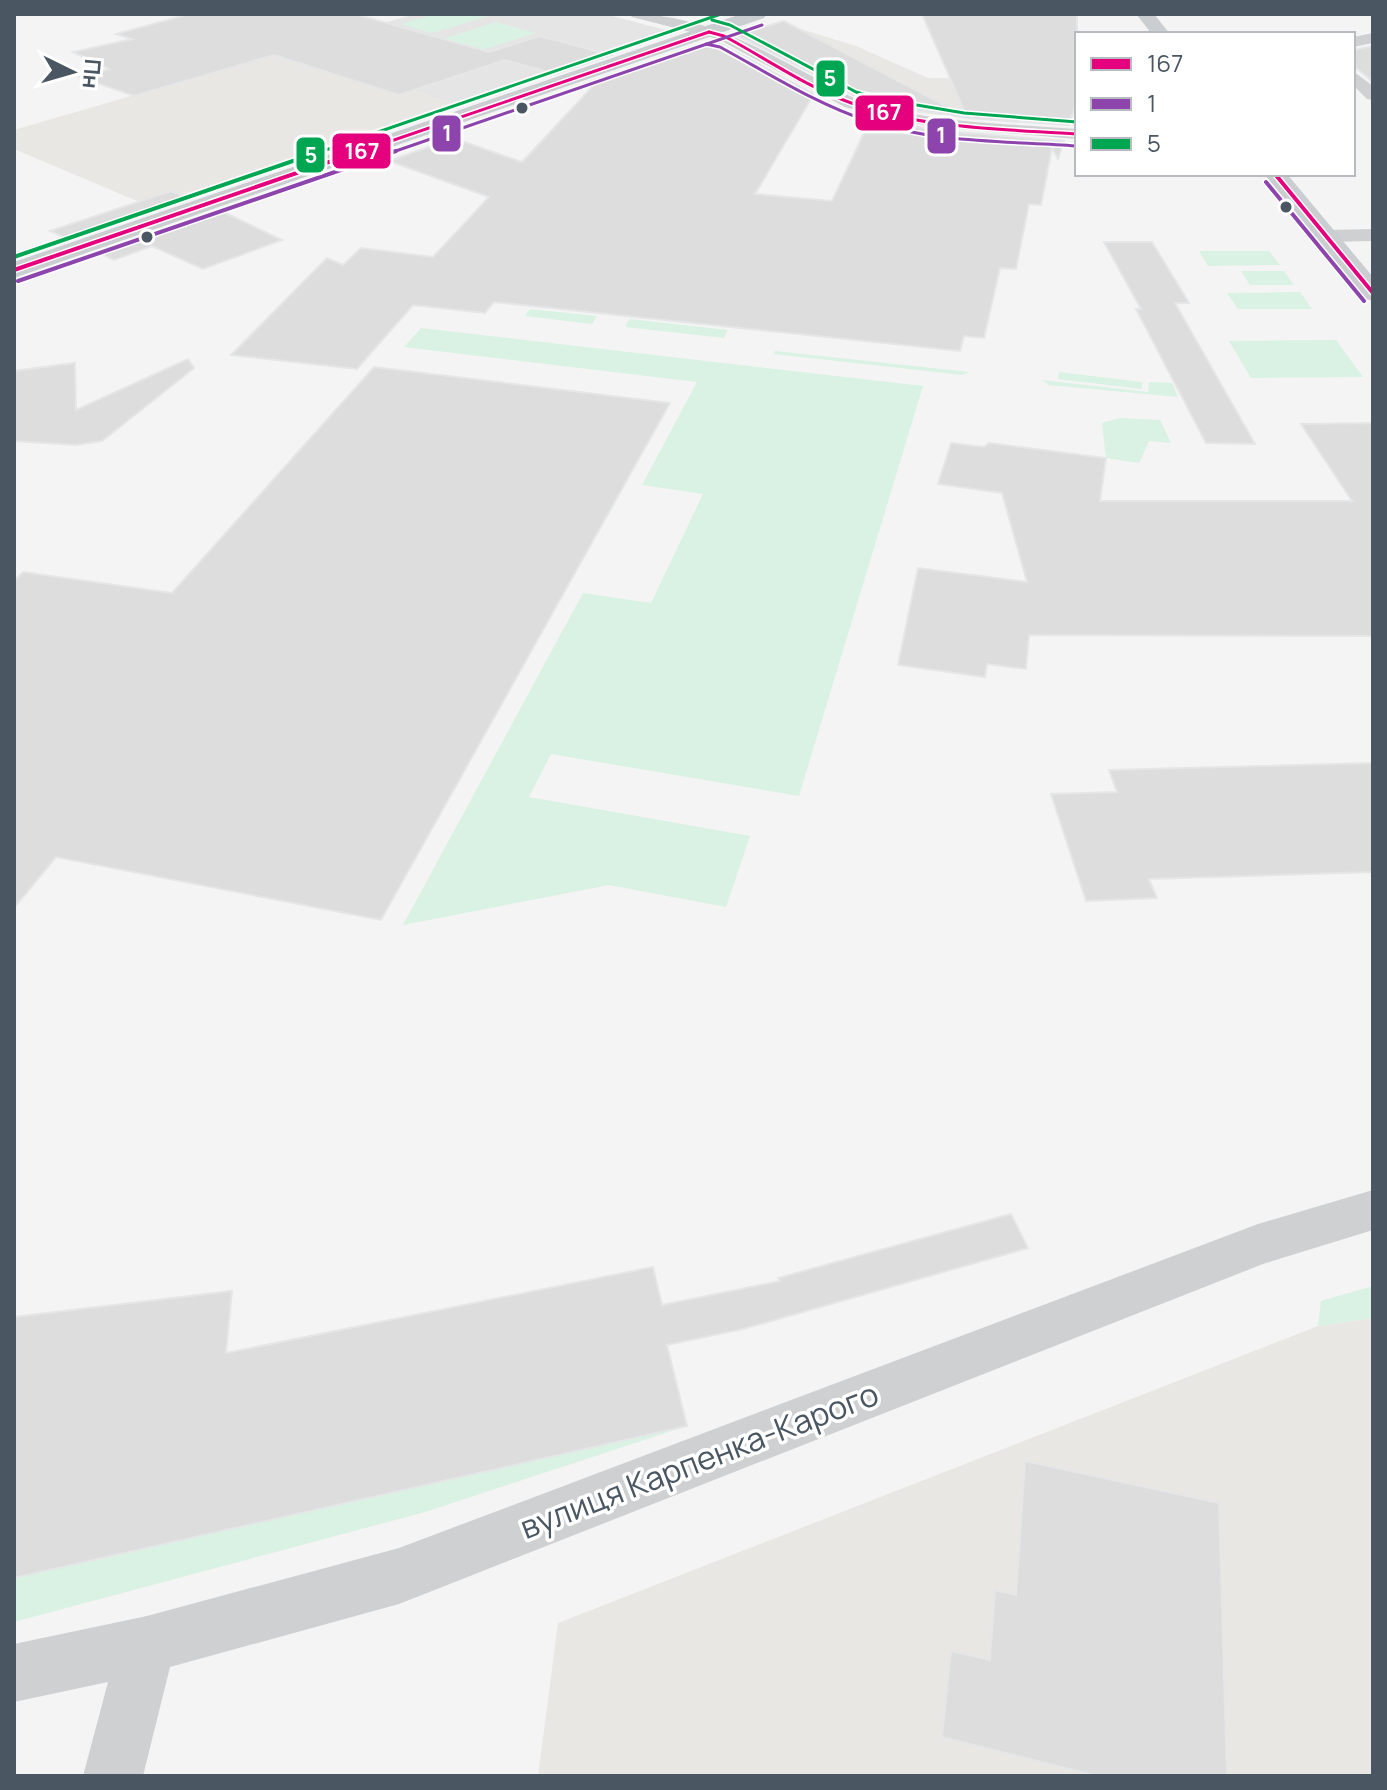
<svg xmlns="http://www.w3.org/2000/svg" width="1387" height="1790" viewBox="0 0 1387 1790" font-family="Manrope,sans-serif">
<rect width="100%" height="100%" fill="#f4f4f4"/>
<g fill="#e8e7e3">
<path d="M778,22L856,46L928,78L1005,79L1019,123L903,111L864,102L778,56H782L758,28Z"/>
<path d="M286,51L452,103L149,206L14,149V130Z"/>
<path d="M1373,1318V1776H538L558,1623L1318,1326Z"/>
</g>
<path fill="#e6e5e6" d="M415,14H604L666,30L452,103L286,51Z"/>
<g fill="#d9f2e3">
<path d="M436,14H496L432,33L401,24Z"/>
<path d="M496,22L536,33L440,63L401,52Z"/>
<path d="M425,116L430,117L209,193L204,191Z"/>
<path d="M1199,251H1269L1280,265L1208,266Z"/>
<path d="M1241,271H1284L1294,285H1250Z"/>
<path d="M1300,292L1312,309H1238L1227,293Z"/>
<path d="M530,309L597,316L592,324L525,316Z"/>
<path d="M630,319L728,330L724,338L625,327Z"/>
<path d="M421,328L923,386L799,796L551,754L529,797L750,836L726,907L609,885L403,925L583,593L651,603L703,494L642,485L697,382L404,347Z"/>
<path d="M1336,340L1363,377L1251,378L1229,341Z"/>
<path d="M775,351L970,372L962,375L774,354Z"/>
<path d="M1059,372L1142,382V389L1058,379Z"/>
<path d="M1042,380L1148,392L1149,382L1172,383L1178,397L1049,385Z"/>
<path d="M1120,418L1160,420L1171,443L1149,441L1139,463L1106,458L1102,423Z"/>
<path d="M1373,1286V1318L1318,1326L1321,1301Z"/>
<path d="M687,1426L425,1512L14,1622V1578Z"/>
</g>
<g fill="#ddddde" stroke="#e5e6e7" stroke-width="2">
<path d="M190,14H355L489,52L540,36L611,55L555,74L505,60L399,95L274,55L134,96L80,77L109,69L73,52L132,39L116,34Z"/>
<path d="M922,14H1077V100L1069,125L968,118L887,105L861,97L736,35L784,21L967,117Z"/>
<path d="M715,41L814,94L755,194L832,201L871,118L935,130L1064,141L1058,159L1052,148L1041,205L1029,204L1016,269L1000,268L984,338L964,336L960,351L494,302L485,313L413,305L357,369L231,355L327,258L343,265L361,248L433,257L489,197L389,161L453,138L522,162L594,85L586,83Z"/>
<path d="M1373,46V82L1353,65V50Z"/>
<path d="M171,191L191,199L70,240L50,231Z"/>
<path d="M219,210L282,240L203,269L152,246L114,260L97,252Z"/>
<path d="M1104,242H1152L1189,303H1175L1255,444L1206,443L1136,309H1141Z"/>
<path d="M188,359L194,368L102,441L76,445L14,441V371L75,363L76,410Z"/>
<path d="M374,367L670,403L381,920L56,857L14,908V581L23,572L172,593Z"/>
<path d="M1373,423V636L1029,635L1026,669L987,664L985,677L898,665L918,568L1027,582L1002,493L938,484L951,443L984,447L989,443L1106,458L1100,501H1352L1301,424Z"/>
<path d="M1373,763V872L1149,879L1157,898L1086,901L1051,794L1117,792L1109,770Z"/>
<path d="M1011,1214L1028,1248L743,1329L667,1345L687,1426L14,1578V1317L232,1291L226,1353L653,1267L662,1305L780,1281L778,1278Z"/>
<path d="M1025,1461L1219,1503L1227,1776H1097L942,1737L951,1651L990,1660L995,1590L1016,1595Z"/>
</g>
<g fill="none" stroke-linecap="round" stroke-linejoin="round">
<g fill="#ced0d2" fill-rule="evenodd">
<path d="M629,14C697,14 748,42 806,73C824,82 842,94 860,100C929,124 1005,123 1077,129V139L935,127L872,115L845,107L718,39L632,17Z"/>
<path d="M1373,33V43L1353,47V37Z"/>
<path d="M1353,71L1373,86V100L1367,99L1353,85Z"/>
<path d="M1373,229V241L1326,242L1316,236L1326,230Z"/>
<path d="M1373,1190V1230L1263,1264L399,1604L170,1667L143,1776H83L108,1682L14,1702V1644L147,1616L399,1548L1258,1224Z"/>
</g>
<g fill="#caced1" fill-rule="evenodd">
<path d="M741,14H767L764,18L14,278V262Z"/>
<path d="M1136,14H1154L1170,34H1152Z"/>
<path d="M1264,174H1287L1373,277V301L1364,298Z"/>
</g>
<defs>
<g id="bus-1-far1">
<path d="M709,32L724,36C767,59 808,88 854,104C925,129 1003,129 1077,134"/>
<path d="M356,153L709,32"/>
</g>
<g id="bus-1">
<path d="M1275,174L1373,293"/>
<path d="M14,270L361,151"/>
</g>
<g id="bus-2-far1">
<path d="M706,44L720,47C768,73 816,104 868,121C934,143 1008,141 1076,146"/>
<path d="M390,153L762,25"/>
</g>
<g id="bus-2">
<path d="M1266,182L1364,301"/>
<path d="M18,281L396,151"/>
</g>
<g id="bus-3-far1">
<path d="M712,20L730,25L856,92L881,99L964,113L1077,122"/>
<path d="M317,153L721,14"/>
</g>
<path id="bus-3" d="M14,257L322,151"/>
</defs>
<use href="#bus-1-far1" stroke="#fff" stroke-width="6"/>
<use href="#bus-1" stroke="#fff" stroke-width="7"/>
<use href="#bus-2-far1" stroke="#fff" stroke-width="6"/>
<use href="#bus-2" stroke="#fff" stroke-width="7"/>
<use href="#bus-3-far1" stroke="#fff" stroke-width="6"/>
<use href="#bus-3" stroke="#fff" stroke-width="7"/>
<use href="#bus-1-far1" stroke="#e5007d" stroke-width="3"/>
<use href="#bus-1" stroke="#e5007d" stroke-width="4"/>
<use href="#bus-2-far1" stroke="#8e44ad" stroke-width="3"/>
<use href="#bus-2" stroke="#8e44ad" stroke-width="4"/>
<use href="#bus-3-far1" stroke="#00a651" stroke-width="3"/>
<use href="#bus-3" stroke="#00a651" stroke-width="4"/>
</g>
<g fill="#4a5661" stroke="#fff" stroke-width="3">
<circle cx="522" cy="108" r="7"/>
<circle cx="1286" cy="207" r="7"/>
<circle cx="147" cy="237" r="7"/>
</g>
<g text-anchor="middle" dominant-baseline="central" stroke-width="7" stroke-linejoin="round" paint-order="stroke">
<g font-size="32" fill="#4a5661" stroke="#fff">
<text transform="translate(699 1460) rotate(-21)">вулиця Карпенка-Карого</text>
</g>
</g>
<g stroke="#fff" stroke-width="3">
<rect x="815" y="59" width="31" height="39" rx="8" fill="#00a651"/>
<rect x="854" y="94" width="61" height="38" rx="8" fill="#e5007d"/>
<rect x="431" y="114" width="31" height="39" rx="8" fill="#8e44ad"/>
<rect x="926" y="117" width="31" height="38" rx="8" fill="#8e44ad"/>
<rect x="331" y="132" width="61" height="38" rx="8" fill="#e5007d"/>
<rect x="295" y="136" width="31" height="38" rx="8" fill="#00a651"/>
</g>
<g font-size="22" text-anchor="middle" font-weight="bold" fill="#fff">
<text x="830" y="86">5</text>
<text x="884" y="120">167</text>
<text x="447" y="141">1</text>
<text x="941" y="143">1</text>
<text x="362" y="159">167</text>
<text x="311" y="163">5</text>
</g>
<rect width="1387" height="1790" fill="none" stroke="#4a5661" stroke-width="32"/>
<rect x="1075" y="32" width="280" height="144" fill="#ffffff" stroke="#b7bbc0" stroke-width="2"/>
<rect x="1091" y="58" width="40" height="12" fill="#e5007d" stroke="#b7bbc0" stroke-width="2"/>
<text x="1147" y="72" font-size="24" fill="#4a5661">167</text>
<rect x="1091" y="98" width="40" height="12" fill="#8e44ad" stroke="#b7bbc0" stroke-width="2"/>
<text x="1147" y="112" font-size="24" fill="#4a5661">1</text>
<rect x="1091" y="138" width="40" height="12" fill="#00a651" stroke="#b7bbc0" stroke-width="2"/>
<text x="1147" y="152" font-size="24" fill="#4a5661">5</text>
<g transform="translate(72 72) rotate(95)" stroke="#ffffff" stroke-width="6" paint-order="stroke">
<path d="M0-6L14 30L0 20L-14 30Z" fill="#4a5661"/>
<text y="-12" font-size="22" font-weight="bold" text-anchor="middle" fill="#4a5661">Пн</text>
</g>
</svg>
